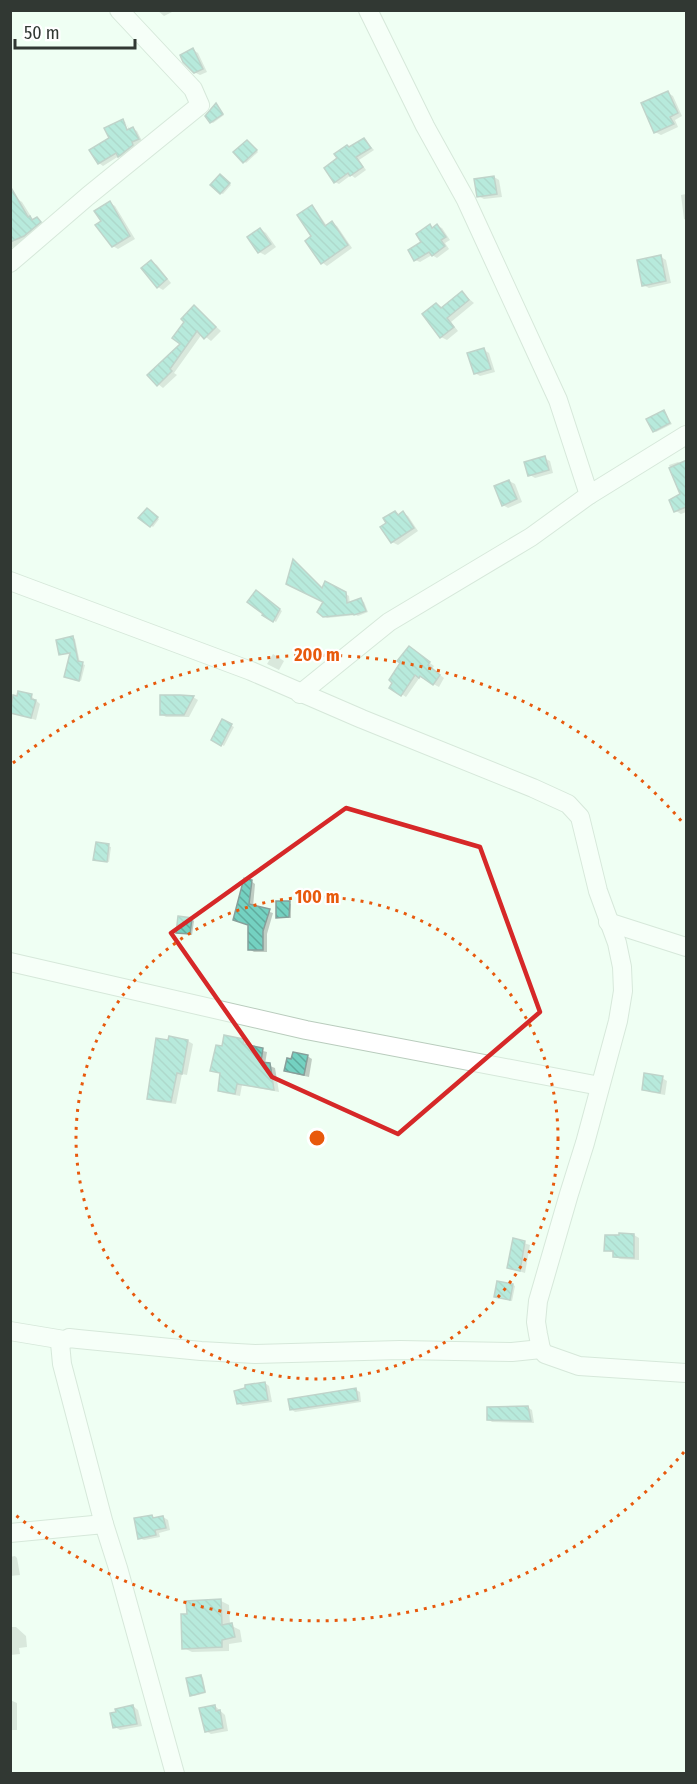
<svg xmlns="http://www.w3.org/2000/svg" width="697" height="1784" viewBox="0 0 697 1784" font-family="'Fira Sans Condensed',sans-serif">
<defs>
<pattern id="building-back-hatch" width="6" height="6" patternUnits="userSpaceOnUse" patternTransform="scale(1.5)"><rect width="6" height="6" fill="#74d1c1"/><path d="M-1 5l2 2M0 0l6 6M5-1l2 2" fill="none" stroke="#60ab9d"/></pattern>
</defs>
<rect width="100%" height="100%" fill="#effff3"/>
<g fill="#0003">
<path d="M157,10H176L164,16Z"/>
<path d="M193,50L198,53L207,72L200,75L194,72Z"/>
<path d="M668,93L673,96L682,116L675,120L678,127L661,135L655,132Z"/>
<path d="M216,105L224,115L213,123L211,122Z"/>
<path d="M123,121L126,123H123L129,137L132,136L126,123L130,130L133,129L137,131L142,141L135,145L137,148L124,159L119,156L103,166L99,163L111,138Z"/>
<path d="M364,139L374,150L359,160L366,170L355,178L351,175L339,184L335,182L339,159L350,148Z"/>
<path d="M248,141L258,152L246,163L235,152Z"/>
<path d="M223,177L231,185L223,194L220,193Z"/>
<path d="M494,177L499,180L502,197L484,199L478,196Z"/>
<path d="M686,194V220L684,219L681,195Z"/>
<path d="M16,198L22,202L32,218L34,220L37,218L45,225L30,238L10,249V202Z"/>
<path d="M110,203L115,206L135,239L118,249L113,246L103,222Z"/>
<path d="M312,207L316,210L327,226L332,223L337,226L352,248L327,266L323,263L307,241L313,236Z"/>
<path d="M430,226L434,228L437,226L442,228L450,240L445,243L449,249L437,258L432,255L420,262L415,260Z"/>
<path d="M260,229L266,233L276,247L265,255L259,252Z"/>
<path d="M661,257L666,260L671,283L649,288L643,285Z"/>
<path d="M152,262L157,265L171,283L163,290L158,287Z"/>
<path d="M462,293L474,303L451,322L458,331L447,340L441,337L424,315L437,304L443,308Z"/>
<path d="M195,307L221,331L211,341L202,334L174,373L177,375L163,388L158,384L182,344L186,321Z"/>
<path d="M484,350L489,353L495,372L480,376L475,373Z"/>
<path d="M664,412L672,424L656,432L654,431Z"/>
<path d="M544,458L550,461L553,473L535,478L530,475Z"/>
<path d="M678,462L682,464L686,462V512L681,514L676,511L682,495L669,465Z"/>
<path d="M509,481L515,484L522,502L508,508L503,505Z"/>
<path d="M149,511L159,519L153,527L141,518Z"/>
<path d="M395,512L400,515L403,513L408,516L418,531L398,545L392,542Z"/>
<path d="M323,589L346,594L349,596L350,604L361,600L364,602L368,612L358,616L356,615L327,618L324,615Z"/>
<path d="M256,592L282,611L276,622L264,615Z"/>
<path d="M72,638L75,639L80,663L85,665L81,681L68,678L71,654H61Z"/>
<path d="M414,651L434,666L432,669L444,678L439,687L420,677L406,697L391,687Z"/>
<path d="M273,654L284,661L279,670L267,664Z"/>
<path d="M31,696L40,704L36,720L10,712L14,697Z"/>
<path d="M162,696L193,697L198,700L189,717H166L161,714Z"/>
<path d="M222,721L234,727L224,746L213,740Z"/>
<path d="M97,844L111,847L109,862L96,860Z"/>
<path d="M251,881L255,884L253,907L273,913L267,934V952H254L249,949V925L234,920Z"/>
<path d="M289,903L291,904V918L278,917Z"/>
<path d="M192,919L194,921L192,935L180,933Z"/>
<path d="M188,1041L193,1044L187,1075L182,1074L176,1104L153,1101L148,1098Z"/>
<path d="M243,1041L248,1044L247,1047L267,1052L265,1064L275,1068L279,1092L242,1085L240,1096L224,1093L219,1091L222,1074L212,1070L223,1048Z"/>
<path d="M307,1056L312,1059L309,1077L291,1073L286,1070Z"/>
<path d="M662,1078L667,1081L665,1095L649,1092L644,1089Z"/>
<path d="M634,1235L639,1238V1260L620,1259L614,1256V1253L606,1250Z"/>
<path d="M514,1240L530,1245L525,1273L509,1268Z"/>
<path d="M513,1285L515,1286L512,1301L496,1297Z"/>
<path d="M265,1383L269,1386L272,1402L243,1406L238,1403Z"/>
<path d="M356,1390L360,1392L361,1402L295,1412L291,1409Z"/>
<path d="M527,1407L532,1410L534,1423L492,1422L488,1419Z"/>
<path d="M152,1517L156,1519L163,1517L168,1520L170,1530L159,1533L160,1537L144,1540L139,1538Z"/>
<path d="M15,1556L17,1558L20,1575L10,1576V1557Z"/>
<path d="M221,1601L229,1605L230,1625L240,1630L242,1642L229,1644V1651L192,1652L184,1648L189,1615Z"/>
<path d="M10,1627H16L26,1636L27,1647L19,1648L20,1654L10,1655Z"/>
<path d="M201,1676L203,1678L206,1693L194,1696L192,1695Z"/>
<path d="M10,1700L17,1703V1730H10Z"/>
<path d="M133,1706L138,1710L142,1726L120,1730L115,1727Z"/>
<path d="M215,1706L225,1715L228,1731L211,1734L206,1731Z"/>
</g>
<g fill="url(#building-back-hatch)" stroke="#879f9a" stroke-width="1.5">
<path d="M193,48L203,69L194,73L183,62L180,55Z"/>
<path d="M668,91L678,113L670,117L674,124L654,133L641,103Z"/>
<path d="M216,103L223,114L210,123L205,116Z"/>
<path d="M123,119L127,130L133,127L139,139L132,142L133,145L118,157L116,153L98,164L89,150L109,138L104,128Z"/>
<path d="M364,138L371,148L356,157L363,167L350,176L348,173L334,183L324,168L337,158L334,154L347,145L349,147Z"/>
<path d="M247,140L257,150L243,163L233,152Z"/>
<path d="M220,174L230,183L220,194L210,185Z"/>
<path d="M494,176L497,194L477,197L474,179Z"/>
<path d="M10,186L28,217L30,216L32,220L37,217L41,222L24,236L10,242Z"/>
<path d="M110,201L130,236L112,247L95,225L101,221L94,211Z"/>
<path d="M312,205L325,226L332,221L348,245L321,264L305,241L311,236L297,215Z"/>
<path d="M430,224L432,228L437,224L446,237L441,240L445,246L432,256L429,252L414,261L408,250L421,242L416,234Z"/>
<path d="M260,228L271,244L258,253L247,237Z"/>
<path d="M661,255L666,281L642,286L637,260Z"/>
<path d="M151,260L167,279L157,288L141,268Z"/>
<path d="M462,291L469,300L447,318L454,327L440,338L422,314L436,303L441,308Z"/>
<path d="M194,305L216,327L204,339L197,331L170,369L172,371L157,386L147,375L180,344L172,338L184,322L181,319Z"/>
<path d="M484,348L491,369L474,374L467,353Z"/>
<path d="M664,410L670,423L653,432L646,419Z"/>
<path d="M545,456L549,470L528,476L524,462Z"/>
<path d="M687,460V509L686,507L674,512L669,500L680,494L669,468Z"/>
<path d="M509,480L517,499L502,506L494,486Z"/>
<path d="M147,508L158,517L150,527L138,518Z"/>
<path d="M395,511L398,515L403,511L414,528L391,543L380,527L386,523L383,518Z"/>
<path d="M293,559L322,588L325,581L346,592L347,603L361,598L366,611L354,615L353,614L323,617L317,612L323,602L286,584Z"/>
<path d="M256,590L280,609L273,622L262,615L263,614L247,602Z"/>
<path d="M73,636L78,661L83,662L79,681L64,677L70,653L59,655L56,640Z"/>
<path d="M409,646L430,662L428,665L440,675L433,685L420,676L419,678L415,675L401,696L389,688L392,683L389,680L400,663L397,661Z"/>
<path d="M18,691L32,694L31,699L36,700L31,718L10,713L13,695L17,696Z"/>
<path d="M160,695H180L194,696L184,715H160Z"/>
<path d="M222,719L232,724L221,746L211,740Z"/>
<path d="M96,842L109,844L107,862L93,860Z"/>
<path d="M244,878L252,880L249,904L270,909L263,931V950H248V925L233,920Z"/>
<path d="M276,901H290L289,917L276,918Z"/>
<path d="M178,916L192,918L190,934L176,933Z"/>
<path d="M224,1035L244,1039L243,1044L263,1048L261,1062L270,1063L274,1090L237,1084L235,1094L218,1091L220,1073L210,1071L216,1045L222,1046Z"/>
<path d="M169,1036L188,1040L182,1074L177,1073L171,1102L147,1099L156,1038L168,1040Z"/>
<path d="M293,1052L308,1055L304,1075L284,1071L287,1058L291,1059Z"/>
<path d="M644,1073L663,1076L660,1093L642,1090Z"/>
<path d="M619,1233L634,1234V1258L613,1257V1251H604L605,1235H619Z"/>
<path d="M513,1238L525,1241L520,1271L507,1268Z"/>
<path d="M497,1281L513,1284L510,1300L494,1297Z"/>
<path d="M265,1382L268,1400L237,1404L234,1391L245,1388V1385Z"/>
<path d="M356,1388L358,1400L290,1410L288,1399Z"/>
<path d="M528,1406L531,1421L487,1420V1407Z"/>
<path d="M152,1515L153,1518L163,1516L166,1528L155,1530L156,1535L138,1539L134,1518Z"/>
<path d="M221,1599L222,1625L232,1623L235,1637L222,1640V1647L182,1649L181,1614H187L186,1601Z"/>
<path d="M201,1675L205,1692L190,1696L186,1678Z"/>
<path d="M133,1705L137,1724L113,1728L110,1713L116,1712L115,1709Z"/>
<path d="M215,1705L216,1711L220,1710L223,1728L205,1732L199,1708Z"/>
</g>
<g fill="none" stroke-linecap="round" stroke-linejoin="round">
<defs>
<g id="minor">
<path d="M368,10L425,126L466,200L558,400L589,495"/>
<path d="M10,263L88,196L200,105L193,89L119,10"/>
<path d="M10,581L251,671L362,719L533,788L568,804L580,817L598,891L617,943L622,967L623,991L618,1021L585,1143L569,1194L538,1301L536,1322L538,1334L541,1349L545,1354L579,1366L686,1373"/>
<path d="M300,694L389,622L531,537L589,495L686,435"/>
<path d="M608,922L686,947"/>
<path d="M10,962L306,1030L600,1086"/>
<path d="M10,1331L64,1340"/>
<path d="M104,1524L62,1364L60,1343L69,1338L78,1339L201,1351L255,1354L400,1350L512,1352L541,1349"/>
<path d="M10,1533L104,1524L118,1568L175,1774"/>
</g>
</defs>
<use href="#minor" stroke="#b9ccbd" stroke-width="20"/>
<use href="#minor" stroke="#fff" stroke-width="18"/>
</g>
<path d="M0 0H697V1784H0ZM346,808L480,847L540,1012L398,1134L272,1077L171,933Z" fill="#effff3" fill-opacity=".55" fill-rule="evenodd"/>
<path fill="none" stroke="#d62828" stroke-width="4.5" stroke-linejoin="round" d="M346,808L480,847L540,1012L398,1134L272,1077L171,933Z"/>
<g fill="none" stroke="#e8590c" stroke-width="3" stroke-dasharray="3 6">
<circle cx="317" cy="1138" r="241"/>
<path d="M684 1452A483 483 0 0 1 13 1513M13 763A483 483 0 0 1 684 824"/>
</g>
<circle cx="317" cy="1138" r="9" fill="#e8590c" stroke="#fff" stroke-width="3"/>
<g font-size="18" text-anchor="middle" font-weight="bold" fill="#e8590c" stroke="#fff" stroke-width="4.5" stroke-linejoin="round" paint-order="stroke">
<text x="317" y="661">200 m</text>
<text x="317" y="903">100 m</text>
</g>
<rect width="697" height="1784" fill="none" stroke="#313833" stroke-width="24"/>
<path d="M15 39v9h120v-9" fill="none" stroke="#313833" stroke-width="3"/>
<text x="24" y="39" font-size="18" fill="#313833" stroke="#ffffff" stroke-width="4.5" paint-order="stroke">50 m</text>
</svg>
